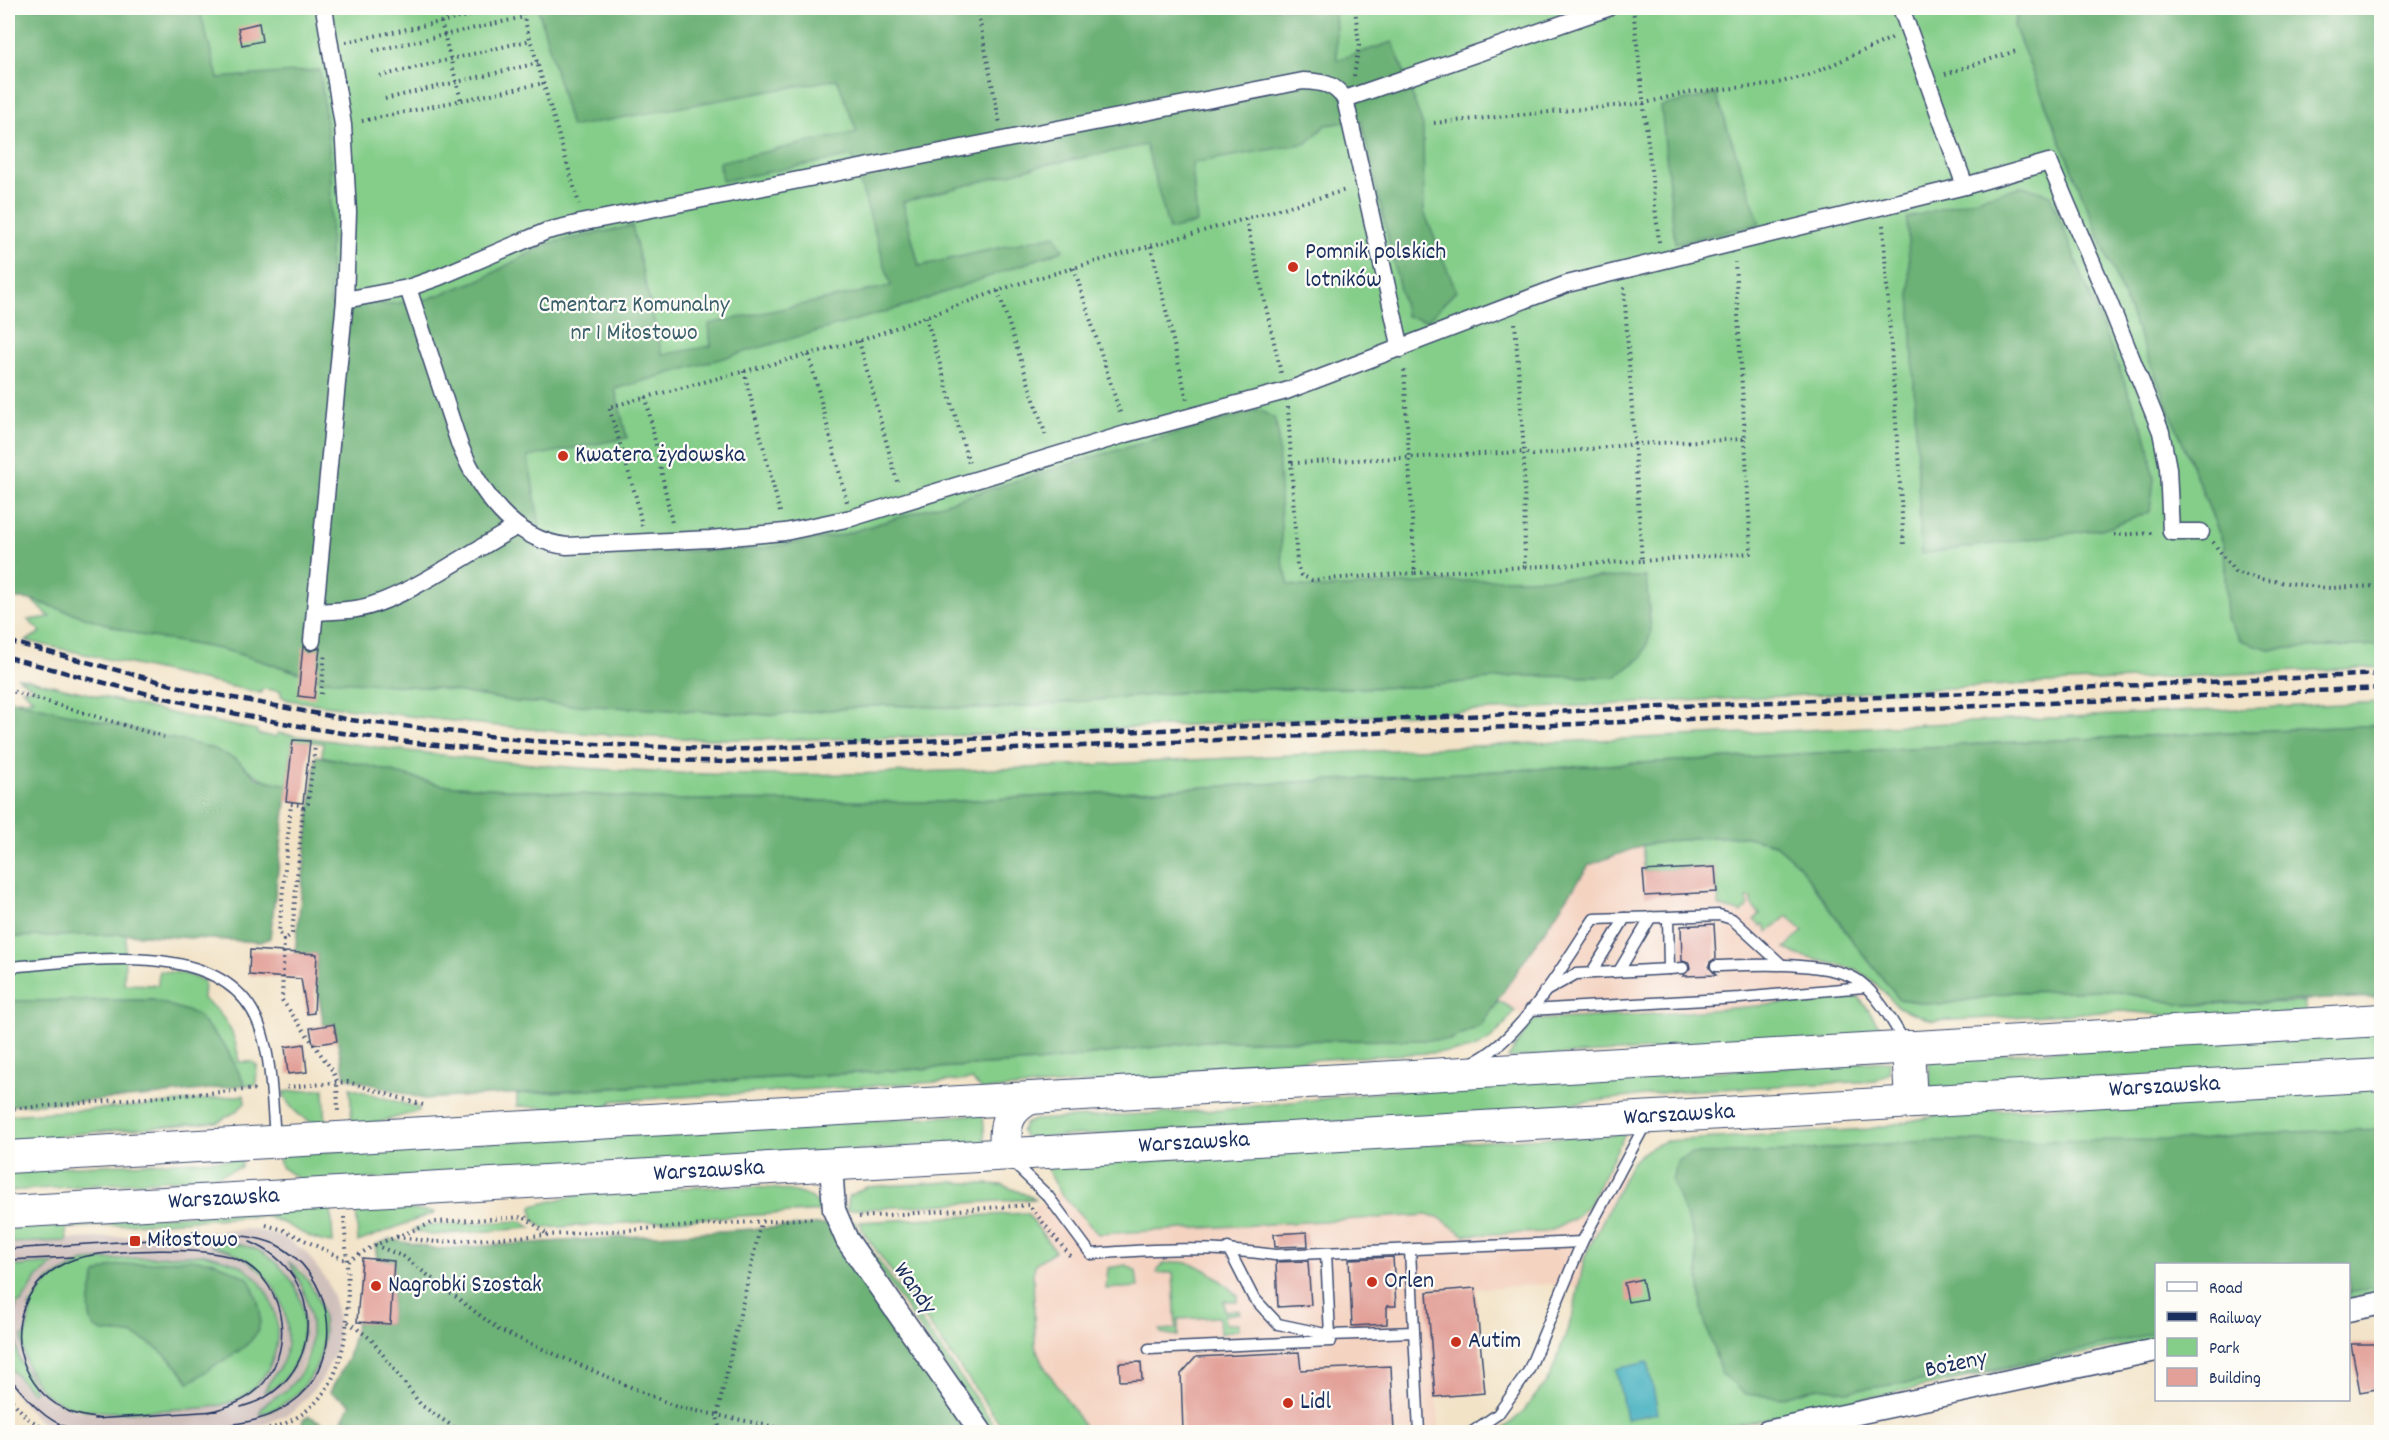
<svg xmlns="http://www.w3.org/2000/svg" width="2389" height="1440" viewBox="0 0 2389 1440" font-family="Dekko,sans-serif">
<rect width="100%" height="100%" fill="#fdfcf7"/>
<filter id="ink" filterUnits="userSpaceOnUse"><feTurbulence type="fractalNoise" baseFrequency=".0167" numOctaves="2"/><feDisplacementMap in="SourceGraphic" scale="12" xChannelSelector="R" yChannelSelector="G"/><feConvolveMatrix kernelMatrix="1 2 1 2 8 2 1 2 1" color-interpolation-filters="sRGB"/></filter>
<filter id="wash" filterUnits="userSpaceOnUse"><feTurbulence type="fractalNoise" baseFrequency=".008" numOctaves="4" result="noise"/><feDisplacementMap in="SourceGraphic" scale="24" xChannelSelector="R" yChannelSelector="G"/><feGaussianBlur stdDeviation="1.35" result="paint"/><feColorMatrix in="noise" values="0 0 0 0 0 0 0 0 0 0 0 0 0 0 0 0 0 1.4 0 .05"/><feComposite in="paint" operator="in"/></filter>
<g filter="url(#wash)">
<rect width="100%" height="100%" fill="#f2e3c7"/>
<g fill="#f4d3c1">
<path d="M1643,845L1816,890L1886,983L1861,1001L1859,997L1532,1022L1499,1001L1589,865Z"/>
<path d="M1607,1168L1624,1176L1588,1249L1579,1288L1549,1284L1427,1292L1440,1432H1088L1042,1363L1035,1345L1033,1273L1036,1263L1055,1251L1027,1213L1048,1196L1060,1192L1098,1234L1428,1215L1438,1217L1464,1235H1483L1545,1232L1561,1226L1588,1205Z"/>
</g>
<path fill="#d0c0bc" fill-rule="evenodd" d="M250,1229L279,1235L305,1251L327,1281L334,1299L338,1320L336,1350L321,1381L294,1411L257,1428L190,1432H59L38,1420L15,1395L8,1383V1365L35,1390L18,1356L16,1336H12L14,1313L33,1283L55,1264L8,1267V1243ZM223,1242L247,1246L266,1254L294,1283L304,1324L301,1347L293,1365L272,1380L284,1357L287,1337V1316L279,1296L252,1263L235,1252L210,1246ZM205,1254L224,1259L258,1281L269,1296L279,1324L270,1365L255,1387L243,1396L230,1403L96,1413L76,1410L61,1403L35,1381L24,1354L22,1336H26L32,1299L48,1281L84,1261ZM290,1262L301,1270L313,1286L321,1305L310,1379L264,1405L287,1389L298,1376L310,1345V1307L306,1291Z"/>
<g fill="#85ce8a" stroke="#507e74" stroke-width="1.5" fill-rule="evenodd">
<path d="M49,8H2018L2014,26L2224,545L2227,619L2269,649L2381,645L2382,667L1023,733C908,737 793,742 677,738C547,734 417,718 288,700L281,696V691L262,689L261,693L26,641L41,632L28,620L50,617L32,600L140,634L225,650L300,673ZM1645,577L1651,633L1615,677L1517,676L1418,687L1208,690L993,709L885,705L771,715L518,702L437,688L358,682Z"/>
<path d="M17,677L179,715L257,730V734L276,737L277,733C408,753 540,768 673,773C790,778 909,772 1026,768L2381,702L2382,725L2018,742L939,802L671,800L441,785L322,756L323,743L293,740L288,785C266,783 253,775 237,760L11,701L33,699L22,689H35Z"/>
<path d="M1743,836L1775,844L1799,865L1852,940L1899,999L1940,1005L2014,992L2108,990L2187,1005L2304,1002L2306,1013L2206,1019L2123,1011L1933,1021L1898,1007L1875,983L1857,970L1798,955L1785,948L1803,931L1787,916L1768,932L1764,924L1761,926L1754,920L1760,914L1752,906L1751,898H1747L1748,906L1742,913L1719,906L1715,867L1643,871V845L1692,838Z"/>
<path d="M126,934L124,984L158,985L159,971L182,973L204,981L203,999C226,1015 236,1034 239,1062H253L257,1066L256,1085H245L225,1046L153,1000L8,1001V937Z"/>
<path d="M1859,997L1887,1037L1508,1058L1533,1020L1675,1013Z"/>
<path d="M1499,1001L1515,1010C1499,1032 1489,1047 1461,1051L1276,1062L1202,1075L982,1090L972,1080L612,1101L607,1111L517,1106V1094L1036,1062L1203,1041L1449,1040L1480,1026Z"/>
<path d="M2381,1032V1064L1931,1089L1928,1058Z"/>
<path d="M1889,1061V1073L1876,1081L1678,1091L1489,1114L1026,1138L1021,1132L1025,1124L1034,1120L1220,1110L1409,1089Z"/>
<path d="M2381,1087V1292L2349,1299L2348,1264H2156V1339L1701,1432H1500L1522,1413L1550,1377L1573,1314L1585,1256L1631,1164C1641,1152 1651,1146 1666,1141L1869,1129L1951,1113Z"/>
<path d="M350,1088L419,1108V1111L377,1123L352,1125Z"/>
<path d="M324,1089L326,1127C306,1122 290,1112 283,1092Z"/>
<path d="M244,1095L245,1103L237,1111L218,1122L85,1133L8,1143V1115L143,1106Z"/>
<path d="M983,1114L985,1143L305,1183L281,1167L278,1154Z"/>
<path d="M1625,1134L1588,1206L1573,1219L1555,1229L1545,1232L1464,1235L1438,1217L1428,1215L1098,1234L1062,1195L1044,1164Z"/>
<path d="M242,1159L241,1167L213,1177L8,1191V1169Z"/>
<path d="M950,1182L1003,1185L1036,1199L847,1210L849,1196L866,1187Z"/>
<path d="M730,1186C753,1188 814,1185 823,1211L544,1228L533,1219L532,1206L593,1191Z"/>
<path d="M356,1205L436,1212L358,1242Z"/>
<path d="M331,1207L333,1243C308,1242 288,1220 262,1216L66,1228L67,1241L8,1243V1225Z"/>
<path d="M1027,1213L1055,1251L1036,1263L1033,1273L1035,1345L1042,1363L1088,1432H1006L864,1233L860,1222Z"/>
<path d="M521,1221L531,1228L431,1235L413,1230L423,1226Z"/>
<path d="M847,1222H855L860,1234L999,1432H991Z"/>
<path d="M223,1242C238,1245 255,1246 267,1256C277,1263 287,1273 293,1283C313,1314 304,1379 264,1392C269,1379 281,1370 285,1356C297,1303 262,1254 210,1246Z"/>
<path d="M205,1254C217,1258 233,1260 244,1268C289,1299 289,1370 240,1398C218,1410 190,1408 164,1410C103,1413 25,1423 22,1336H26L31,1308L29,1307L48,1281L84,1261Z"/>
<path d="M288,1261C335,1295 336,1365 289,1400C280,1406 271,1412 260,1414C260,1403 278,1397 286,1390C325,1356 313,1298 288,1261Z"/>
<path d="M1177,1262C1204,1262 1219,1280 1238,1296V1301H1224V1311L1239,1310L1240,1313L1224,1315L1225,1324L1239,1323V1329L1220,1334L1219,1317L1178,1319V1336L1161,1333L1160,1330L1176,1329L1173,1273H1157L1158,1269L1164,1264Z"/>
<path d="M55,1263L37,1278L21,1303H18L14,1313L12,1336H16L18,1356L35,1390L32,1393L8,1366V1267Z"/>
<path d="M1126,1265L1136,1271L1138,1287L1106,1289L1108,1268Z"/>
</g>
<g fill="#6cb176" stroke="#44706a" stroke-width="1.5">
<path d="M8,8H199L218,78L320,70L331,165L330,302L391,304L428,299L484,278L546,244L632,226L662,355L711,346L709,324L891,286L852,156L722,181L719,162L857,132L837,79L571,127L538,8H1335L1337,60L1393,42L1423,126L1424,212L1456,291L1427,321L1406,316L1361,120L1326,125L1307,143L1192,163L1197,223L1169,230L1146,145L1040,166L903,202L919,266L1055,235L1063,250L912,304L615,389L627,438L528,457L545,556L757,549L842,535L1100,455L1259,410L1274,418L1278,432L1282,560L1289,585L1324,588L1502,579L1646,577L1651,633L1642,657L1615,677L1517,676L1418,687L1208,690L993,709L885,705L771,715L517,702L437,688L324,680L225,650L140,635L32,600L8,598Z"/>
<path d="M2018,8H2381V645L2269,649L2240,640L2227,619L2224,545L2014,26Z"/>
<path d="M1716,94L1760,224L1675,243L1661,106Z"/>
<path d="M2023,186L2050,195L2148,441L2154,479L2150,512L2108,528L1921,554L1907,218Z"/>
<path d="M8,699L212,748L237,760L257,778L288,785L270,938L261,942L126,934L8,937Z"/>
<path d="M2381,725V997L2187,1005L2108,990L2014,992L1940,1005L1899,999L1852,940L1799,865L1775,844L1743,836L1692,838L1643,845L1589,865L1480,1026L1449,1040L1203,1041L1036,1062L424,1099L345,1077L334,1024L324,1026L316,980L317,954L295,953L316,756L362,764L441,785L671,800L939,802L2018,742Z"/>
<path d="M153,1000L196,1014L225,1046L245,1085L141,1097L8,1106V1001Z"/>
<path d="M2381,1129V1286L2349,1293L2348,1264H2156V1333L1974,1374L1847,1391L1818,1387L1781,1398L1745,1394L1721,1373L1703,1316L1695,1239L1672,1181L1678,1161L1690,1154L1782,1152L1927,1141L2197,1140L2265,1133Z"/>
<path d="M832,1224L881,1304L967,1432H300L303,1420L309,1416L336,1430L351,1404L330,1392L348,1358L357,1322L390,1324L394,1261L377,1259L375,1245L390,1239L437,1249Z"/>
<path d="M189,1259L215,1262L248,1278C273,1326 259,1341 217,1364C207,1369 200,1378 189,1382C175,1361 157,1345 133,1335C122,1331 99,1336 93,1325C85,1310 92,1288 96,1274L113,1266Z"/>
</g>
<path fill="#41afbe" stroke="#2e6f8e" stroke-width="1.5" d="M1648,1362L1658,1413L1626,1419L1616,1369Z"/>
<g id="blocks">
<g fill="#e2a098">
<path d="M259,23L262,41L242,45L238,28Z"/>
<path d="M303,646L310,651L320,648L314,698L298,696Z"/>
<path d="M293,740L310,741L303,803L286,801Z"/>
<path d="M1715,867L1717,892L1645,896L1643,871Z"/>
<path d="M1714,924L1716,958L1710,962L1709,967L1716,975L1683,976L1690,968L1689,963L1682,961L1681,926Z"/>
<path d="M250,950L317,954L314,1013L307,1014L301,979L249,975Z"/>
<path d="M334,1024L337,1041L313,1045L310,1028Z"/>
<path d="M304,1044L307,1072L288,1074L285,1047Z"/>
<path d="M1307,1232L1308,1246L1275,1247L1274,1234Z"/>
<path d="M1393,1257L1396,1306H1387V1324L1352,1326L1349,1259Z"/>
<path d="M362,1258L394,1261L390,1324L357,1322Z"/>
<path d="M1308,1261L1311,1305L1278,1307L1276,1262Z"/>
<path d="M1642,1279L1646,1299L1628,1302L1624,1283Z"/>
<path d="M1475,1288L1485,1393L1435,1397L1427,1292Z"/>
<path d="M2351,1344H2382V1388L2360,1392Z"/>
<path d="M1299,1352L1301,1370L1391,1366L1394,1432H1183L1181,1374L1196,1357Z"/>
<path d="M1141,1362L1142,1380L1120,1381L1119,1363Z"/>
</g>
</g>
</g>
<g filter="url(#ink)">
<use href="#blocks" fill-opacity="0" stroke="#3b4a6e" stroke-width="1.5"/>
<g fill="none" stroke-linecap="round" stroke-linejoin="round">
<defs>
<g id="service">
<path d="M1716,966C1750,965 1831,960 1859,981C1879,996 1893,1023 1906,1044"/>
<path d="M8,967C85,962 230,933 261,1030C272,1064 272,1103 275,1138"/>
<path d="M1669,969L1683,968"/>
<path d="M1619,971L1651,917"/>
<path d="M1592,972L1625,918L1668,917"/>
<path d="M1544,992L1576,974L1669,969L1668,917L1719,915L1732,919L1780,963"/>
<path d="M1530,1010L1740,998L1864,987"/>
<path d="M1473,1062C1520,1041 1565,962 1594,919L1625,918"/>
<path d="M1009,1159L1048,1196L1091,1254C1154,1249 1212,1246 1275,1255L1582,1242"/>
<path d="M1228,1248L1253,1297L1278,1324L1330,1335L1326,1253"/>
<path d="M1410,1250L1419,1432"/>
<path d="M1149,1349L1331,1341L1330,1335L1414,1332"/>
<path d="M1472,1432L1498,1414L1528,1372L1582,1242L1646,1123"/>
</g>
<g id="pedestrian">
<path d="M1345,99L1608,8"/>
<path d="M1965,186L2049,162L2109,302L2161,432L2168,468L2171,532H2201"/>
<path d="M408,288L460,446C481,493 512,540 567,546L710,539L785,532L851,518L1126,434L1286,391L1567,284L1965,186L1901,8"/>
<path d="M345,300L408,288L439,277L547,231L585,222L1303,81C1322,82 1334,83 1345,99L1401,349"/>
<path d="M315,612C329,611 343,611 356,609C399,603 475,549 516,527"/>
<path d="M312,641L345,300L348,212L343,125L324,8"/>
</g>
<g id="minor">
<path d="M831,1164L834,1210L847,1240L981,1432"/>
<path d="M2348,1310L2382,1303"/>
<path d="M1767,1432L2156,1350"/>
</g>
<g id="secondary">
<path d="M1908,1047L1911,1102"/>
<path d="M1006,1154C1004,1128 1005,1109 1031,1098"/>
<path d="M8,1157L2382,1020"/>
<path id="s1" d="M8,1212L2382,1075"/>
</g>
</defs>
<use href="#service" stroke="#3b4a6e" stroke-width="13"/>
<use href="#pedestrian" stroke="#3b4a6e" stroke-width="19"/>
<use href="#minor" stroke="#3b4a6e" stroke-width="25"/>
<use href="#secondary" stroke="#3b4a6e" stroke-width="34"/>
<g stroke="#3b4a6e" stroke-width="4" stroke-dasharray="1.5 4.5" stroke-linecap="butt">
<path d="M521,8L579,204"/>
<path d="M977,8L1000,124"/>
<path d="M1633,8L1659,242"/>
<path d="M441,22L461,100"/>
<path d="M346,42L506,8"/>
<path d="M373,51L524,17"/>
<path d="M1945,74L2016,51"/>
<path d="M380,76L531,40"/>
<path d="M1354,76L1359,45L1355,8"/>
<path d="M385,99L538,63"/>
<path d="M362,121L544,83"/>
<path d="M1434,123L1645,103L1689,92L1770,85L1809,75L1892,38"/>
<path d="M1246,219L1281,373"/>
<path d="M1883,225L1904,546"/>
<path d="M1151,246L1187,400"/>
<path d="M1074,268L1121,416"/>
<path d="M998,291L1047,439"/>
<path d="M926,317L969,463"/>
<path d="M859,341L898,485"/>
<path d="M809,355L847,502"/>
<path d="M744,371L781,516"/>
<path d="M646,397L672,523"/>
<path d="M1288,407L1297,565L1301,575L1312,580L1415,573L1404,367"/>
<path d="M1292,463L1524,452L1515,322"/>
<path d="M642,526L636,497L609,407L859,341L1014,285L1346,190"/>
<path d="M2114,535L2152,533"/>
<path d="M2213,542L2235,572L2266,580L2326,588L2382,586"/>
<path d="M1642,561L1751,553L1745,439"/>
<path d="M1525,567L1642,561L1624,287"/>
<path d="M1415,573L1525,567L1524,452L1533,455L1635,444L1745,439L1735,262"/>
<path d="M8,690L164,737"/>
<path d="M321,694L325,653"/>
<path d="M303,808L308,803L315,746"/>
<path d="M284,940L279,932L291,804L300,805L303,808L292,934L284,940L282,1000L332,1070L337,1081L338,1114"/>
<path d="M287,1087L348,1082L423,1105"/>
<path d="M8,1109L258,1089"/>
<path d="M859,1217L1029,1205L1070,1256"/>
<path d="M266,1225L284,1230L347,1261"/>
<path d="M193,1233L202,1227"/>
<path d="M397,1237L437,1242L816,1218"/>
<path d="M375,1245L404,1257L499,1330L677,1407L800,1432"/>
<path d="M348,1261L375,1245L435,1222L525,1217L548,1235"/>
<path d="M348,1322L371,1339L421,1405L461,1432"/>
<path d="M8,1396L27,1418L51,1432"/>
<path d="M257,1432C365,1411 349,1299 344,1217"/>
<path d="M720,1432L717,1415L761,1223"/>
</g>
<use href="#service" stroke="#fff" stroke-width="10"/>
<use href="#pedestrian" stroke="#fff" stroke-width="16"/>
<use href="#minor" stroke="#fff" stroke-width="22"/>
<use href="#secondary" stroke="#fff" stroke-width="32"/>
<g stroke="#1b2f5e" stroke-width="1.5">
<path d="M8,1249L231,1235C246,1236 261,1238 275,1244C332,1272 347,1353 299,1397C286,1408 271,1416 255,1420C227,1428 94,1436 69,1428C43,1420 25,1396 8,1376"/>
<path d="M8,1260L73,1257"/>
<path d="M241,1407C325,1385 330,1274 250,1242"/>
<path d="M94,1419L217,1411"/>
<path d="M101,1419C91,1417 79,1416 70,1412C30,1394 8,1349 24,1307C32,1285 53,1266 75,1259C108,1249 211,1245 241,1261C288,1285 295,1354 258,1389C244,1402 227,1407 209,1412"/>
</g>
<g stroke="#1b2f5e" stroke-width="4.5" stroke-dasharray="9 4.5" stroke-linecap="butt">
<path d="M8,641L191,690L351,720L532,741L725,750L2382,674"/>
<path d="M8,657C120,688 234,717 349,734C474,753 599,757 725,762L2382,688"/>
</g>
</g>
</g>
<g fill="#c8321e" stroke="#fdfcf7" stroke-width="2">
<circle cx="1293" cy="267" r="6"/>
<circle cx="563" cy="456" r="6"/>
<rect x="129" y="1235" width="12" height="12" rx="3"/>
<circle cx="1372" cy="1282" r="6"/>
<circle cx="376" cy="1286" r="6"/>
<circle cx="1456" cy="1342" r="6"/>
<circle cx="1288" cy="1403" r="6"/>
</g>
<g text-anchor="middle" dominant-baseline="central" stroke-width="4.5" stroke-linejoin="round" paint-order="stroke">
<g font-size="24" fill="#1b2f5e" stroke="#fdfcf7" text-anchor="start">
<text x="1305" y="253">Pomnik polskich<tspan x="1305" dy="28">lotników</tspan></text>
<text x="575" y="456">Kwatera żydowska</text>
<text x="147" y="1241">Miłostowo</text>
<text x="1384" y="1282">Orlen</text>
<text x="388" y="1286">Nagrobki Szostak</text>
<text x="1468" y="1342">Autim</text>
<text x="1300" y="1403">Lidl</text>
</g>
<g font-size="24" fill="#3b5f6b" stroke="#fdfcf7">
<text x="634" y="306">Cmentarz Komunalny<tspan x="634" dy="28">nr 1 Miłostowo</tspan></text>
</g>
<g font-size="24" fill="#1b2f5e" stroke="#fdfcf7">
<text stroke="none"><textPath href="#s1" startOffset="2160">Warszawska</textPath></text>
<text stroke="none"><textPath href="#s1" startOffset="1674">Warszawska</textPath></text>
<text stroke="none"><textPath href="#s1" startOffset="1188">Warszawska</textPath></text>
<text stroke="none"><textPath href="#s1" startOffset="702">Warszawska</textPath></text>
<text stroke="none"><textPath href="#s1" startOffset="216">Warszawska</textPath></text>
<text transform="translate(914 1289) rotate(55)">Wandy</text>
<text transform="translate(1956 1365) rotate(-12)">Bożeny</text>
</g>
</g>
<rect width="2389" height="1440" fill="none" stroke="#fdfcf7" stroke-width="30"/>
<rect x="2155" y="1263" width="195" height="138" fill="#fdfcf7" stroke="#a3aaba" stroke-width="1.5"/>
<rect x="2167" y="1282" width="30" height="9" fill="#ffffff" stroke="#a3aaba" stroke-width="1.5"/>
<text x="2209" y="1293" font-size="18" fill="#1b2f5e">Road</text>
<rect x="2167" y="1312" width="30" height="9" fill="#1b2f5e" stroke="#a3aaba" stroke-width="1.5"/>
<text x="2209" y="1323" font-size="18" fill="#1b2f5e">Railway</text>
<rect x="2167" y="1338" width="30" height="18" fill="#85ce8a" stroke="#a3aaba" stroke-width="1.5"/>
<text x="2209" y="1353" font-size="18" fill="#1b2f5e">Park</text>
<rect x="2167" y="1368" width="30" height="18" fill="#e2a098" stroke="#a3aaba" stroke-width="1.5"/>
<text x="2209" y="1383" font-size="18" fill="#1b2f5e">Building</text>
</svg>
